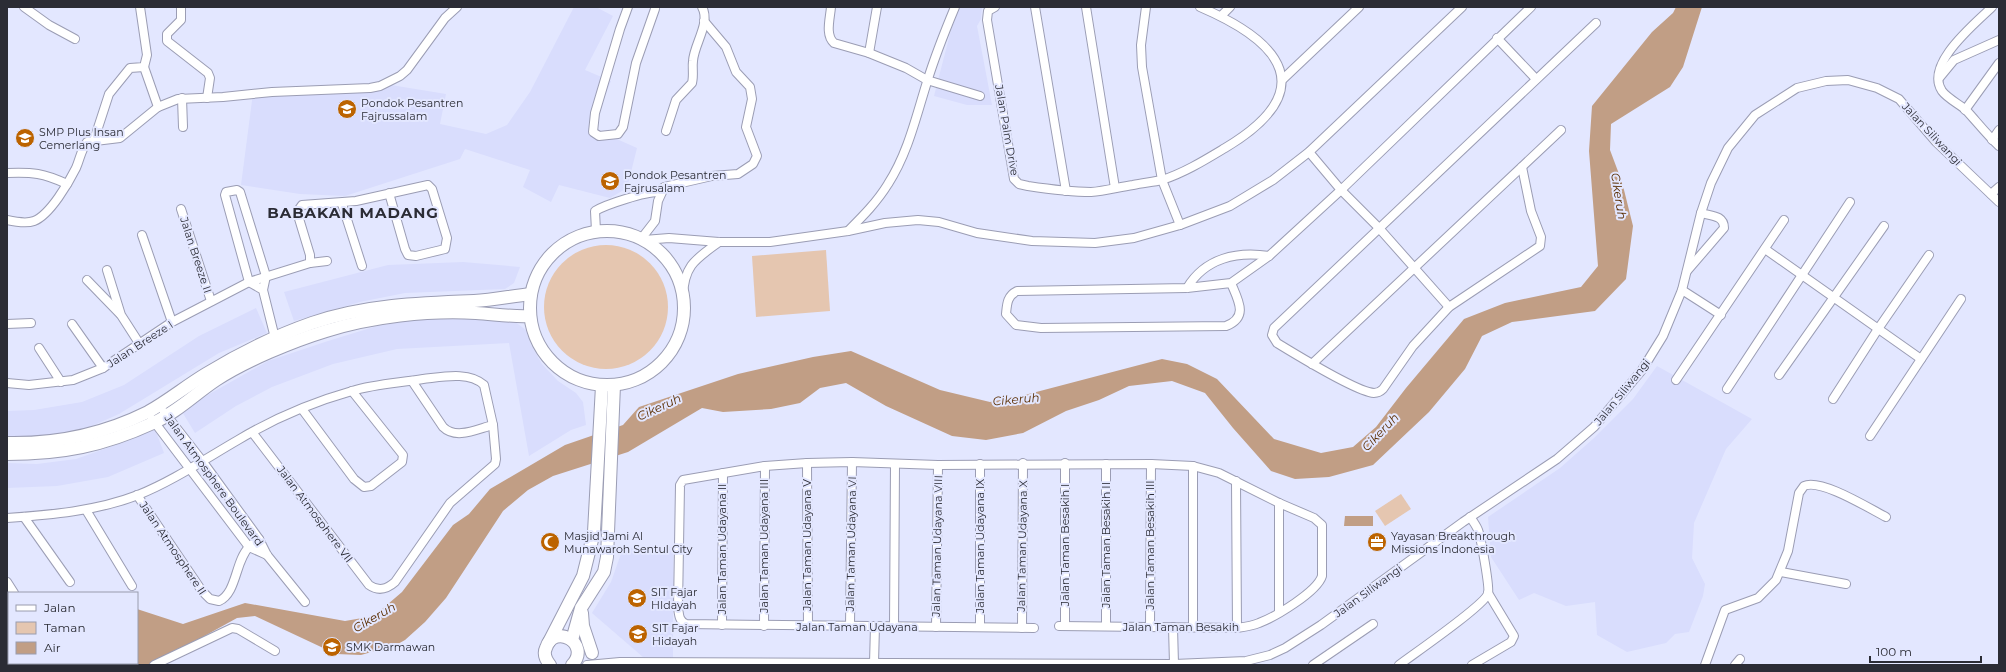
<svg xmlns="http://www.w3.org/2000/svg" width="2006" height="672" viewBox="0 0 2006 672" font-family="Montserrat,sans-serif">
<rect width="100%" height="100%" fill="#e3e7ff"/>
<g fill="#d9ddfd">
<path d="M574,7H596L613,16L585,70L611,81L592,128L637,148L627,188L610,198L559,185L551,202L523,187L530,170L465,149L460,159L345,196L300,194L241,185L253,93L377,90L391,85L446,94L440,124L486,134L507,125L530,92Z"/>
<path d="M960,7H982L981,19L977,26L992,105H967L934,96L951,30Z"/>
<path d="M463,262L520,267L514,283L505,289L405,293L360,302L294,321L284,292L388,265Z"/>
<path d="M256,308L267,333L219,353L119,414L85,429L54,435L7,438V411L34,410L82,402L124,385L199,336Z"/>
<path d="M481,317L514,321L526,330L531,345L542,364L558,381L576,393L583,402L586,425L571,430L529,456L509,343L397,349L333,364L272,387L236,406L195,433L181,410L268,361L328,341L377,326L427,318Z"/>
<path d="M1657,366L1752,419L1726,449L1694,523L1692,558L1705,584L1703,596L1689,632L1675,634L1666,643L1627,652L1597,635L1595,602L1566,606L1534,593L1519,600L1491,557L1488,517L1560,468L1594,438L1633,399Z"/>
<path d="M155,429L164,453L108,477L57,486L7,488V463L37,464L76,459L127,441Z"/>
<path d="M673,547V658L643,657L592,613L611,582L623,548Z"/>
</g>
<g fill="#e5c6b0">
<circle cx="606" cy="307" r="62"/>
<path d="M826,250L830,311L756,317L752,256Z"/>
<path d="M1401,494L1411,509L1385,526L1375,511Z"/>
</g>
<g fill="#c19e85">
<path d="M1676,7H1702L1683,67L1670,87L1611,124L1610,150L1622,182L1633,226L1626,279L1595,311L1512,322L1482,336L1465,369L1429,412L1373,465L1329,477L1295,479L1271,471L1233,428L1205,393L1172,381L1129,386L1099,400L1066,411L1023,433L986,440L952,436L886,406L846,383L820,388L800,403L771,409L723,412L702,408L628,452L553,476L528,490L503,511L446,598L425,622L405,640L396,645L361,655L336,654L255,616L237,618L152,665H87L92,663H137V609L183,624L245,603L345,621L374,616L402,592L453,525L469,514L490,489L565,445L623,425L639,407L738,374L813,357L851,351L940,390L990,402L1021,396L1162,359L1187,364L1217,379L1274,439L1321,453L1353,447L1376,427L1406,388L1464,319L1505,303L1581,287L1598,266L1589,151L1592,106L1652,32L1673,13Z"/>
<path d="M1345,516H1373V526H1344Z"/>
</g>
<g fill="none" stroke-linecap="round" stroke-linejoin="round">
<defs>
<g id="minor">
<path d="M24,7L49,25L75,39"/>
<path d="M181,7V20L167,34V41L208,73L210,78L207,98"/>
<path d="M628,7L620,29L595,113L593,132L599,136L618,134L623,127L636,63L655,9"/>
<path d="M831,7C830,19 825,35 834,43L869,53L906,68L927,80L980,96"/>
<path d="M995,7L988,11L987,20L1014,179L1019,184L1028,186C1048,189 1070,192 1091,192C1105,191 1119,187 1133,185C1142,183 1153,182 1162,180C1184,173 1205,160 1225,148C1320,91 1284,43 1200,7"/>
<path d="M1035,7L1066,191"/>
<path d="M1086,7L1115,188"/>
<path d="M1146,7L1141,45L1142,67L1162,180L1180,225"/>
<path d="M1992,7C1976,23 1924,64 1942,91C1947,98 1959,104 1966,110C1977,122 1987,135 1999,146"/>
<path d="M1221,16L1230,7"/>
<path d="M1497,38L1536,79"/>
<path d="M869,53L877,7"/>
<path d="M144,67L158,107"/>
<path d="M1940,77L1954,60L1999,40"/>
<path d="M1283,79L1359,7"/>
<path d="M182,98L183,127"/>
<path d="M1965,110L1999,63"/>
<path d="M666,131L676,100L692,83C694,75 692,68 693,61C694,44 711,23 702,7"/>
<path d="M94,140L109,94L130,68L144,67L147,55L140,7"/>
<path d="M1992,140L1999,130"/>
<path d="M1309,152L1341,190L1531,7"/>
<path d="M1522,167L1531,211L1541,237L1540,246L1449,307L1413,346L1383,389C1380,392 1378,393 1374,393C1357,392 1295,354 1277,343L1272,335L1274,328L1596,23"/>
<path d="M7,173C33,172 43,173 67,184"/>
<path d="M1991,194L1999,187"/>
<path d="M342,204L362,266"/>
<path d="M181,209L211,301"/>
<path d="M7,220C16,222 26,224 34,221C50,215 69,182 76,168C80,159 81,150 87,142L120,138L158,107L178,99L223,97L272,92L370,88L380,86L400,76L407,70L445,18L457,7"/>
<path d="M596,231L595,211C607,204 645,192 658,192L664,187L712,176L738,174L753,164L757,156L746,127L752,99L750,87L736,72L726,47L704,21"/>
<path d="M848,231C863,216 877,202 888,184C908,153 916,117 927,82C935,56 945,31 955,7"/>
<path d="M142,235L172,322"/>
<path d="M641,239L655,221L658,201L664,188"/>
<path d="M644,240L669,238L719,242H770L848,231L885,223L918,220L939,222L977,233L1032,241L1095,243L1134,238L1180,225L1230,206L1273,180L1309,152L1462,7"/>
<path d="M1765,249L1921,359"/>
<path d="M310,263L327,261"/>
<path d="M107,270L121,315L139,343"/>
<path d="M1687,271L1724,228C1724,215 1711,216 1701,213"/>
<path d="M87,280L120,314"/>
<path d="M1231,283C1238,300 1249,317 1226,326L1041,328L1016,325L1006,314C1007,304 1007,296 1017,291L1187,288L1231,283L1269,256L1341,190L1378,227L1449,307"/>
<path d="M1187,288C1205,258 1237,251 1269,256"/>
<path d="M263,290L249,282L225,195L226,192L237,190L240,192L266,276L263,290L276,342"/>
<path d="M1682,290L1721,315"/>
<path d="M683,296C684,265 696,259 719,242"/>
<path d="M7,324L31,323"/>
<path d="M72,324L103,368"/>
<path d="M39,348L61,382"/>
<path d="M1312,364L1561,130"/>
<path d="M1779,375L1884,226"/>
<path d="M1676,380L1784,220"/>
<path d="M412,381L443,427C456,440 477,429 493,425"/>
<path d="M7,383L29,385L73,380L103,368L172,322L249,282L310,263V255L297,212L302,205L356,201L428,185L432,189L447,238L445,249L416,256L408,255L405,249L389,193"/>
<path d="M1727,389L1850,202"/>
<path d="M1833,399L1878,329L1929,255"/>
<path d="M302,409L354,479L364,487L371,486L402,462L403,455L352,391"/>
<path d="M164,412L203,462L259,539L267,555L305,602"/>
<path d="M152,419L249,547L267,555"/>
<path d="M1870,436L1961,299"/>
<path d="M807,463L808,626"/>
<path d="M980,464V627"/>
<path d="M1236,481L1237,628"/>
<path d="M137,495L202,591L210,599L219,601C237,593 235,561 249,547C251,544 256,542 259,539"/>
<path d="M1279,503V612"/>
<path d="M86,510L132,586"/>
<path d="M24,517L70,582"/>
<path d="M7,518C50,515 97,511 138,495C173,481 205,459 238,440C273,419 313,402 352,391C375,384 399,383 423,379C442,377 469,371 484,385L493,425L496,459L495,464L450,503L395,582C387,589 379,592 369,585L252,432"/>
<path d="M1781,572L1846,584"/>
<path d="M7,582L14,593"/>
<path d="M722,625L723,473"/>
<path d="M764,626L765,466"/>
<path d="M850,626L852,462"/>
<path d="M1065,626V463"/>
<path d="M1106,626V464"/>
<path d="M894,627L895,464"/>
<path d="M936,627L938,465"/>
<path d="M1150,627L1151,464"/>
<path d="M1173,627L1174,664"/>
<path d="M1193,627V466"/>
<path d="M1022,628L1023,463"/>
<path d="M1034,628L686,624C679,621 679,615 678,607L680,485L683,480L765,466L807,463L852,462L938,465L1151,464L1193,466L1219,473L1279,503L1314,518L1322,525V576C1317,592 1275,617 1259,623C1252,626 1244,627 1237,628L1059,626"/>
<path d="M874,663L875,626"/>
<path d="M154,665L232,628L238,629L275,651"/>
<path d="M587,665L620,662L1174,664L1246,661L1270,655L1285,648L1321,625L1463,522L1557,459L1594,427L1642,370L1663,336L1682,290L1701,213L1711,183L1728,148L1755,115L1797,88L1826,81L1848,80L1877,88L1899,99L1936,142L1999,202"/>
<path d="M1313,665L1373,624"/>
<path d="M1399,665C1415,653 1482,607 1488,594C1490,588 1481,538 1478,530C1476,525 1473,521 1470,517"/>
<path d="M1472,665L1511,642L1514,636L1488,593"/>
<path d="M1705,665L1725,610L1758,598L1776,580L1788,551L1799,493L1804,486C1821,478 1870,509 1886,517"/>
<path d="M1735,665L1740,659"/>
</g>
<g id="primary">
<circle cx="607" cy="308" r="77"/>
<path d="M7,443C56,444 104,434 148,412C168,401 186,386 206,374C240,353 275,336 312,323C365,305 419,303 474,301C493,300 512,296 531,294"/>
<path d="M7,454C62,454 103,446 153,423C176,413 195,394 216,380C245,361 293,341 326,331C371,317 428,310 476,313C494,314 512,317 530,316"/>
<path d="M582,613L583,626L592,653"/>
<path d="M572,640L581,608L604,572L607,557L614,385"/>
<path d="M549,642L583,576L594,532L602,386"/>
<path d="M550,665C546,660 543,654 546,648C554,622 592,644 572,665"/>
</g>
</defs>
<use href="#minor" stroke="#9b9db4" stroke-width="10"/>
<use href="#primary" stroke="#9b9db4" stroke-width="14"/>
<use href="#minor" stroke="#fff" stroke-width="8"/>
<use href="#primary" stroke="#fff" stroke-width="12"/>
</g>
<defs>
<symbol id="school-disc" viewBox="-11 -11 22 22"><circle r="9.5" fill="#bc6300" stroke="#e3e7ff"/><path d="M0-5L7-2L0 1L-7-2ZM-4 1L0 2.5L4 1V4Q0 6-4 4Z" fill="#fff"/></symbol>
<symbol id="mosque-disc" viewBox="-11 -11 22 22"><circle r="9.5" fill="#bc6300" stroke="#e3e7ff"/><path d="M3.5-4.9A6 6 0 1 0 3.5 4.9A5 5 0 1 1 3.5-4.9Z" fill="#fff"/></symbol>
<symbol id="office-disc" viewBox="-11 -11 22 22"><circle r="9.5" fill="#bc6300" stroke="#e3e7ff"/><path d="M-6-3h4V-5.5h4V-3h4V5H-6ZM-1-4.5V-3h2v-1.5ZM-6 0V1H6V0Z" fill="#fff"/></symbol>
</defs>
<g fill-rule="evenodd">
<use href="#school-disc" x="336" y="98" width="22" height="22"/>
<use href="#school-disc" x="14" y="127" width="22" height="22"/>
<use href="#school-disc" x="599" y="170" width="22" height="22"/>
<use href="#mosque-disc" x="539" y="531" width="22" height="22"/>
<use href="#office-disc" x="1366" y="531" width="22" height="22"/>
<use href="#school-disc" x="626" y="587" width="22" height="22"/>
<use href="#school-disc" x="627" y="623" width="22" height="22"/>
<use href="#school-disc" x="321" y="636" width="22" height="22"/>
</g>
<g text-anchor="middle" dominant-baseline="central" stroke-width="4" stroke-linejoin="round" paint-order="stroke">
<g font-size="11" fill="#2b2c35" stroke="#e3e7ff" text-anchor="start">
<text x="361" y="103">Pondok Pesantren<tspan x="361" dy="13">Fajrussalam</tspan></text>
<text x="39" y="132">SMP Plus Insan<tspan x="39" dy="13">Cemerlang</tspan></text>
<text x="624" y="175">Pondok Pesantren<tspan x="624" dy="13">Fajrusalam</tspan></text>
<text x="564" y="536">Masjid Jami Al<tspan x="564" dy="13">Munawaroh Sentul City</tspan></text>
<text x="1391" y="536">Yayasan Breakthrough<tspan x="1391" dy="13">Missions Indonesia</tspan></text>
<text x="651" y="592">SIT Fajar<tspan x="651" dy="13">HIdayah</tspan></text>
<text x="652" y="628">SIT Fajar<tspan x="652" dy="13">Hidayah</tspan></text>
<text x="346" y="647">SMK Darmawan</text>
</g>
<g font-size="11" fill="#2b2c35" stroke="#e3e7ff">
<text transform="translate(1007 130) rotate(80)">Jalan Palm Drive</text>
<text transform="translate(1932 134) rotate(47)">Jalan Siliwangi</text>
<text transform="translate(196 255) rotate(72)">Jalan Breeze II</text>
<text transform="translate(140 344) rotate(-33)">Jalan Breeze I</text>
<text transform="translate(1622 392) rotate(-51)">Jalan Siliwangi</text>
<text transform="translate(214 480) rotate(54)">Jalan Atmosphere Boulevard</text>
<text transform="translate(315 514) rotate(53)">Jalan Atmosphere VII</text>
<text transform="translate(851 544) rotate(-89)">Jalan Taman Udayana VI</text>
<text transform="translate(807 545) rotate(-90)">Jalan Taman Udayana V</text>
<text transform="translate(1065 545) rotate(-90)">Jalan Taman Besakih I</text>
<text transform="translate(1106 545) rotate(-90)">Jalan Taman Besakih II</text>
<text transform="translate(1150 545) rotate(-90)">Jalan Taman Besakih III</text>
<text transform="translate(764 546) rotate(-90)">Jalan Taman Udayana III</text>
<text transform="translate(937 546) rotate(-89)">Jalan Taman Udayana VIII</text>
<text transform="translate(980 546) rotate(-90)">Jalan Taman Udayana IX</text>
<text transform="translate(1022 546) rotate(-89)">Jalan Taman Udayana X</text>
<text transform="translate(173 548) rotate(56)">Jalan Atmosphere II</text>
<text transform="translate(722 549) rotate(-90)">Jalan Taman Udayana II</text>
<text transform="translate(1368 591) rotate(-36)">Jalan Siliwangi</text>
<text x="857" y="627">Jalan Taman Udayana</text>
<text x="1181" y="627">Jalan Taman Besakih</text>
</g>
<g font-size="12" font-style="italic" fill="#5a2d01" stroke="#e3e7ff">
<text transform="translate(1619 196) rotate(81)">Cikeruh</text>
<text transform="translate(1016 399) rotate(-5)">Cikeruh</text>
<text transform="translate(659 407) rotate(-25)">Cikeruh</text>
<text transform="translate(1380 432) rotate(-46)">Cikeruh</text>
<text transform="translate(374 617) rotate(-30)">Cikeruh</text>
</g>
<g font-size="15" font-weight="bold" letter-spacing="1" fill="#2b2c35" stroke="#e3e7ff">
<text x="353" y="212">BABAKAN MADANG</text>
</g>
</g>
<rect width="2006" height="672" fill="none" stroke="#2b2c35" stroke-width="16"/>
<rect x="8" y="592" width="130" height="72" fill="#e3e7ff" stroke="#999cae"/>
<rect x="16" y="605" width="20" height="6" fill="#ffffff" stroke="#999cae"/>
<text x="44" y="612" font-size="12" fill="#2b2c35">Jalan</text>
<rect x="16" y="622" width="20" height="12" fill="#e5c6b0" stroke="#999cae"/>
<text x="44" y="632" font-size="12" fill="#2b2c35">Taman</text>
<rect x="16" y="642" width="20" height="12" fill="#c19e85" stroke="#999cae"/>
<text x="44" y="652" font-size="12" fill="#2b2c35">Air</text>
<path d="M1870 656v6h111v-6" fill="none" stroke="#2b2c35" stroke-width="2"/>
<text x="1876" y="656" font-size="12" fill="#2b2c35" stroke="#e3e7ff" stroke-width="3" paint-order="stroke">100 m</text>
</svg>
